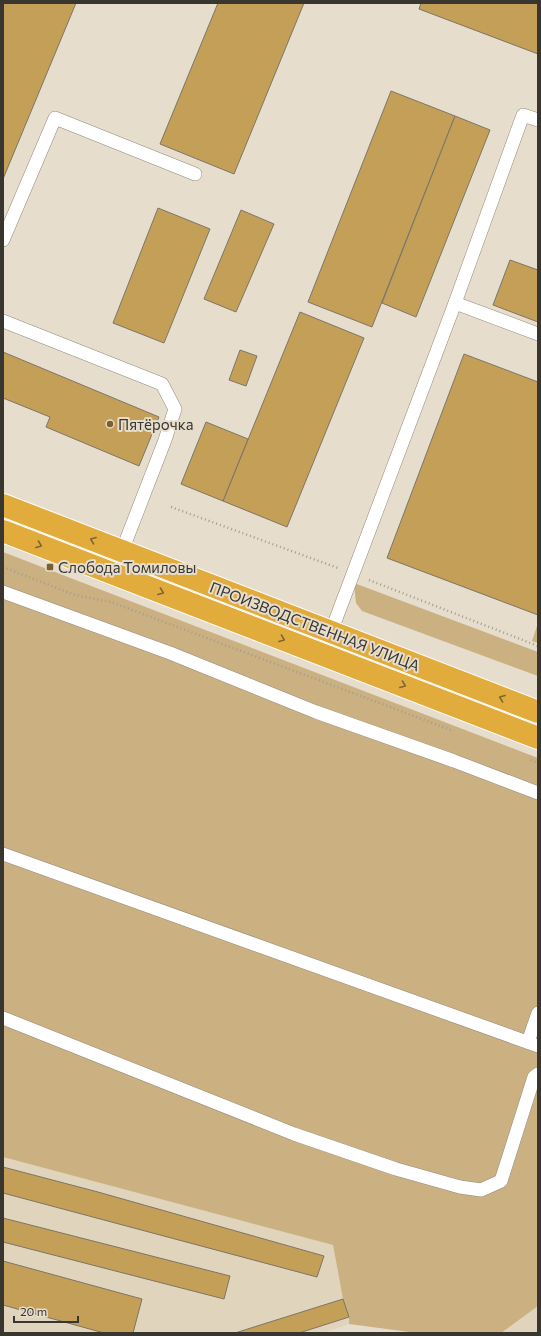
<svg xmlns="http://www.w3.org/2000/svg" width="541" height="1336" viewBox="0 0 541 1336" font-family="Commissioner,sans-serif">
<rect width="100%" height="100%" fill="#e6ddcd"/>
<g fill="#e1d4bd">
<path d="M3,1157L333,1245L343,1299L349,1317V1324L323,1333H3Z"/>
<path d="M538,1306V1333H501Z"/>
</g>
<g fill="#cbb081">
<path d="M3,552L538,758V1306L501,1333H417L349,1324V1317L343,1299L333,1245L3,1157Z"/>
<path d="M354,583L538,652V676L362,611L356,603Z"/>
<path d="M538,623V643L532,641Z"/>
</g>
<g fill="#c49f58" stroke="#7d7566">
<path d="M3,3H76L3,179Z"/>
<path d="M218,3H304L234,174L160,144Z"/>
<path d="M421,3H538V54L419,9Z"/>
<path d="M391,91L455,116L372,327L308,302Z"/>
<path d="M455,116L490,130L416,317L382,303Z"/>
<path d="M158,208L210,229L164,343L113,323Z"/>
<path d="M241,210L274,224L236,312L204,299Z"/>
<path d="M510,260L538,270V322L493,305Z"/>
<path d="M300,312L364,338L287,527L223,501Z"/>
<path d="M240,350L257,356L246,386L229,380Z"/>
<path d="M3,352L159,417L139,466L46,427L50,417L3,398Z"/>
<path d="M464,354L538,382V615L387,558Z"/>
<path d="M206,422L248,439L223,501L181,484Z"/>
<path d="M3,1167L98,1192L324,1256L317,1277L3,1193Z"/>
<path d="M3,1218L230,1276L224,1299L3,1242Z"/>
<path d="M3,1261L142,1299L133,1333H104L3,1305Z"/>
<path d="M343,1299L349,1317L299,1333H235Z"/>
</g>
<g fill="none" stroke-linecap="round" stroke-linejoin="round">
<defs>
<g id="lane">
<path d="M3,240L55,118L195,174"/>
<path d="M455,303L538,334"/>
<path d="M3,321L162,384L175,409L165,440L122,551"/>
<path d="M3,592L170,653L316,712L454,761L538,793"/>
<path d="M331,632L455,303L523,115L538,120"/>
<path d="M3,854L538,1046"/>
<path d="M3,1018L294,1134L396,1169L460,1187L481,1190L501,1181L534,1077L538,1074"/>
<path d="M528,1042L538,1013"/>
</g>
<g id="highway">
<path d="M3,505L538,712"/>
<path d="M3,531L538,738"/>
</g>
</defs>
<use href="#lane" stroke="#948b7c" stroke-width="14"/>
<use href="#highway" stroke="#fff" stroke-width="24"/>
<g stroke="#a39c90" stroke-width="2.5" stroke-dasharray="1 3" stroke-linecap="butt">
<path d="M171,507L338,568"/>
<path d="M3,567L75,595L111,602L451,730"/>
<path d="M369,580L538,646"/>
<path d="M531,760L538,763"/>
</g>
<use href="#lane" stroke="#fff" stroke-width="13"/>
<use href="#highway" stroke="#e2ac3d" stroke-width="22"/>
</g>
<defs><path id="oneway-chevron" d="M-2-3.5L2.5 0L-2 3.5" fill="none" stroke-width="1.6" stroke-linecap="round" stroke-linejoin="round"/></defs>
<g stroke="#7d6535">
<use href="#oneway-chevron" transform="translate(93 540) rotate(-159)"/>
<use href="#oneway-chevron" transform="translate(39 545) rotate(21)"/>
<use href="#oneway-chevron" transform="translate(161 592) rotate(21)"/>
<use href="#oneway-chevron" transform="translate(282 639) rotate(21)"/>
<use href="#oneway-chevron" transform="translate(403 685) rotate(21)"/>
<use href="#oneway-chevron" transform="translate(502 698) rotate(-159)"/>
</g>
<g fill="#796031" stroke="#e6ddcd" stroke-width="1.5">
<circle cx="110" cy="424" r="4"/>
<rect x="46" y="563" width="8" height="8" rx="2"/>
</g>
<g text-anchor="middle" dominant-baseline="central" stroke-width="4" stroke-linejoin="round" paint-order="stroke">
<g font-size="15" fill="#39352f" stroke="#e6ddcd" text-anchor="start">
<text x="118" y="424">Пятёрочка</text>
<text x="58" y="567">Слобода Томиловы</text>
</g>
<g font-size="15" fill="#39352f" stroke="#e6ddcd">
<text transform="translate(315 626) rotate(21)">ПРОИЗВОДСТВЕННАЯ УЛИЦА</text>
</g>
</g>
<rect width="541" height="1336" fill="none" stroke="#39352f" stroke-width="8"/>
<path d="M14 1316v6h64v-6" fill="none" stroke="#39352f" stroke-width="2"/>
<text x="20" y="1316" font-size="12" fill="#39352f" stroke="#e6ddcd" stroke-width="3" paint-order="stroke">20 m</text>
</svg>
